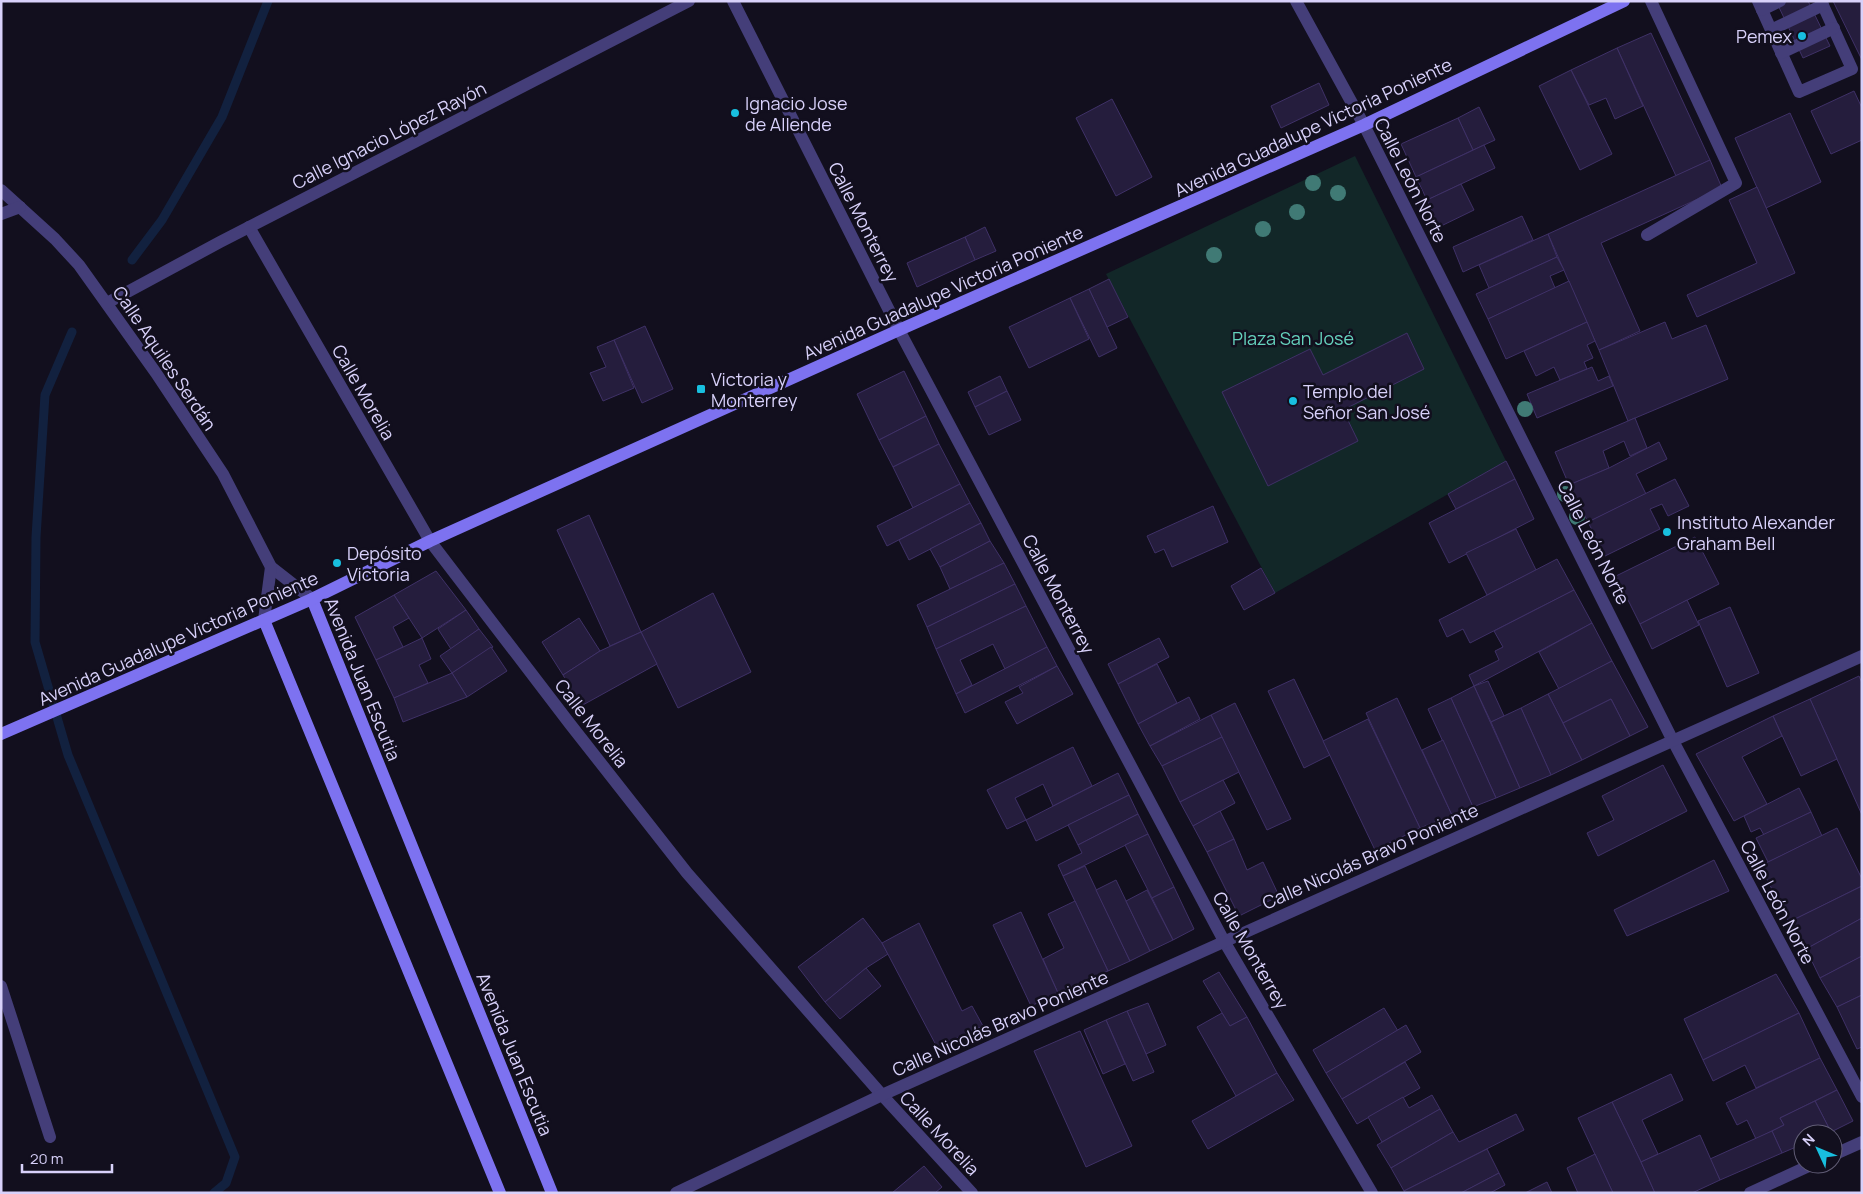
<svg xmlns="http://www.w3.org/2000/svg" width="1863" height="1194" viewBox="0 0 1863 1194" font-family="Manrope,sans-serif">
<rect width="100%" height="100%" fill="#120f1e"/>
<path fill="#122728" d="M1355,156L1506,461L1275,593L1106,274Z"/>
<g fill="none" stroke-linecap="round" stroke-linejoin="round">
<g stroke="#12213f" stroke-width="9">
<path d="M132,260L162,220L222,117L268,1"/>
<path d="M72,332L45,395L36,537L35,642L68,755L235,1157L226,1183L214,1193"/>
</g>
</g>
<g fill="#251d3d" stroke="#3f3167">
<path d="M1776,1H1808L1830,46L1803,58Z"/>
<path d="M1833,1H1862V60Z"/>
<path d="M1651,33L1710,160L1676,176L1617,48Z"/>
<path d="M1617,48L1643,106L1615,119L1606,98L1589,105L1571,70Z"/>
<path d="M1571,70L1612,154L1580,170L1539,86Z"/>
<path d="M1319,83L1329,105L1281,128L1271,106Z"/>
<path d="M1854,91L1862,108V140L1831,154L1811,111Z"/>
<path d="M1112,99L1152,177L1116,196L1076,118Z"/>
<path d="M1479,107L1495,140L1473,150L1458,118Z"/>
<path d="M1790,113L1821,182L1766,208L1735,138Z"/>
<path d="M1458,118L1473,150L1416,177L1401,144Z"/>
<path d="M1484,145L1495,168L1427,200L1416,177Z"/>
<path d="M1710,160L1722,188L1601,243L1640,331L1599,350L1548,234Z"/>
<path d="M1461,184L1474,210L1439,227L1427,200Z"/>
<path d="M1757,187L1795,273L1697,317L1687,295L1757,263L1729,200Z"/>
<path d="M1522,216L1533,240L1463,272L1453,247Z"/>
<path d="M985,227L996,251L975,260L965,237Z"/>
<path d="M1548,234L1557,257L1489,288L1479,265Z"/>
<path d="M965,237L975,260L917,287L907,263Z"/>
<path d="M1557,257L1564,270L1550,276L1555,288L1488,319L1476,294Z"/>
<path d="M1109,279L1128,317L1107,327L1089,289Z"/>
<path d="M1569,281L1587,322L1506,359L1488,319Z"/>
<path d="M1089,289L1117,348L1099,357L1070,298Z"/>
<path d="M1070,298L1089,339L1029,368L1009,327Z"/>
<path d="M1587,322L1595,341L1587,345L1593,358L1584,362L1587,369L1560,380L1554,367L1536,376L1524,351Z"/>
<path d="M1665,322L1672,339L1706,325L1728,379L1628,421L1599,350Z"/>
<path d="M645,326L673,389L642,403L614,340Z"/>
<path d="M1407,333L1424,369L1343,410L1358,441L1268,486L1222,392L1310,349L1323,375Z"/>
<path d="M614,340L634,388L603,401L590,373L606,367L597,347Z"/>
<path d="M1592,367L1598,381L1609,376L1613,386L1537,418L1527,394Z"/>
<path d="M904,371L926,416L879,440L857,394Z"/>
<path d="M1000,376L1007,391L975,407L968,392Z"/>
<path d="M1007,391L1021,420L989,435L975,407Z"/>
<path d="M926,416L939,444L893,467L879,440Z"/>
<path d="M1635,418L1647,448L1630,456L1624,441L1603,451L1609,468L1569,485L1555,452Z"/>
<path d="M1659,442L1667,459L1636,474L1646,494L1588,522L1569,485L1609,468Z"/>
<path d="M939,444L960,484L913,508L893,467Z"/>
<path d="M1506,461L1515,479L1456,509L1448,494Z"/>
<path d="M1515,479L1534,519L1449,563L1429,523Z"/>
<path d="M1675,479L1689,506L1668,516L1662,504L1650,509L1660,529L1605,556L1588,522Z"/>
<path d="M960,484L970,503L887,546L877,526Z"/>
<path d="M970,503L981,523L909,560L899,540Z"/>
<path d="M1213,506L1228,542L1172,567L1164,549L1155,553L1147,536Z"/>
<path d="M589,515L641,632L610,646L557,530Z"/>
<path d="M981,523L990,541L940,567L930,549Z"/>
<path d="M1516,529L1536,570L1487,595L1466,553Z"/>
<path d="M1695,537L1719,584L1640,624L1616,576Z"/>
<path d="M990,541L1004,563L950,589L940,567Z"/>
<path d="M1557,559L1574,590L1470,643L1463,629L1447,637L1439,620Z"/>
<path d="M1004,563L1015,584L927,627L917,605Z"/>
<path d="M1261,568L1275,593L1244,610L1231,586Z"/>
<path d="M436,571L466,610L422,638L394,595Z"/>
<path d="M1015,584L1026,606L936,649L927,627Z"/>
<path d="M1574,590L1592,623L1474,686L1469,675L1499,660L1495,651L1503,647L1494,631Z"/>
<path d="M713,593L751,672L678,708L641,632Z"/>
<path d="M394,595L409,618L393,627L403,647L376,660L355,617Z"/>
<path d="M1687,600L1699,625L1652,649L1640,624Z"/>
<path d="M1026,606L1047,647L1005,669L993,644L960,660L972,685L956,694L936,649Z"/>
<path d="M1730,607L1759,673L1727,687L1698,621Z"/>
<path d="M466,610L479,629L451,649L438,629Z"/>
<path d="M579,618L600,651L563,675L542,642Z"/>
<path d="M1592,623L1612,661L1559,689L1539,652Z"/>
<path d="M479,629L493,647L452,673L440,656Z"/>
<path d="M641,632L657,664L581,706L563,675L600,651Z"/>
<path d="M422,638L431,659L419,665L428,683L394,698L376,660Z"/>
<path d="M1159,638L1169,657L1118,684L1108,664Z"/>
<path d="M491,647L507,671L467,697L452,673Z"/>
<path d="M1047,647L1057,666L965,713L956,694Z"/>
<path d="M1612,661L1648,727L1630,736L1611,699L1563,723L1548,694Z"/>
<path d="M1157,664L1177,703L1138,724L1118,684Z"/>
<path d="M1057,666L1073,694L1017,724L1005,702L1023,693L1019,687Z"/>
<path d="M452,673L467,697L403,722L394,698Z"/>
<path d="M1859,676L1862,683V815L1810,699Z"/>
<path d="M1294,679L1330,755L1304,768L1268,691Z"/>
<path d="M1488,681L1504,716L1491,722L1474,686Z"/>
<path d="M1474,686L1520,788L1496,798L1451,698Z"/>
<path d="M1548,694L1582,760L1551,775L1521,708Z"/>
<path d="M1189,697L1200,719L1150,746L1138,724Z"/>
<path d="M1397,698L1452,815L1420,828L1366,713Z"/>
<path d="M1451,698L1496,798L1473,807L1428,709Z"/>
<path d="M1611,699L1630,736L1582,760L1563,723Z"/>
<path d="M1810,699L1837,759L1801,776L1773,716Z"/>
<path d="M1235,703L1291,819L1267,830L1211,715Z"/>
<path d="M1521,708L1551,775L1520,788L1491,722Z"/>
<path d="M1211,715L1222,737L1162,766L1150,746Z"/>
<path d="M1773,716L1782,736L1742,757L1767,804L1734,821L1696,754Z"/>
<path d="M1368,719L1420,828L1375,850L1323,741Z"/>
<path d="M1222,737L1239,772L1180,802L1162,766Z"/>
<path d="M1443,740L1473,807L1452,815L1422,750Z"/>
<path d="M1073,747L1092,786L1053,806L1043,784L1015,798L1026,820L1007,829L987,790Z"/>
<path d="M1663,765L1687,811L1598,856L1587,833L1614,820L1602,796Z"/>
<path d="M1118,773L1129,795L1036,841L1026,820Z"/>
<path d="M1223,780L1235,803L1193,826L1180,802Z"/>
<path d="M1799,788L1811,812L1764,835L1760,828L1751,832L1744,816Z"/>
<path d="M1129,795L1138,814L1078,845L1068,825Z"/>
<path d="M1220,811L1234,839L1207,852L1193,826Z"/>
<path d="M1811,812L1822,836L1768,862L1756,838Z"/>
<path d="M1138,814L1148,834L1063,876L1058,865L1082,853L1078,845Z"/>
<path d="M1837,828L1862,879V886L1789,922L1760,866Z"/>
<path d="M1148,834L1174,887L1152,898L1125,845Z"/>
<path d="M1234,839L1247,870L1263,862L1279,896L1239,916L1207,852Z"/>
<path d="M1714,860L1729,891L1627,936L1614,910Z"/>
<path d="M1085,866L1130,961L1108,971L1063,876Z"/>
<path d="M1116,880L1150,951L1130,961L1096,890Z"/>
<path d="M1862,886V918L1806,949L1789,922Z"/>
<path d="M1174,887L1194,929L1173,940L1152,898Z"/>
<path d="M1147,890L1173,940L1150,951L1126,901Z"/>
<path d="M1075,901L1108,971L1058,993L1043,959L1064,948L1048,914Z"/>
<path d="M1021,912L1058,993L1031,1006L993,925Z"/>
<path d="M863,918L882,943L888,954L866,968L825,1002L798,967Z"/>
<path d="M1862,918V956L1820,978L1806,949Z"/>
<path d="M919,923L962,1011L972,1006L983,1026L937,1047L882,943Z"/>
<path d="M1862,956V995L1837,1007L1820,978Z"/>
<path d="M866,968L881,986L840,1019L825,1002Z"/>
<path d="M1219,972L1247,1017L1230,1026L1203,981Z"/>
<path d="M1776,974L1799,1013L1703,1060L1684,1019Z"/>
<path d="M1862,995V1047L1857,1049L1837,1007Z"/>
<path d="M1148,1003L1166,1045L1146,1054L1127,1011Z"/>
<path d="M1384,1008L1398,1031L1326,1073L1313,1050Z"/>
<path d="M1127,1011L1154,1072L1133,1081L1106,1020Z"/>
<path d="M1222,1013L1230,1026L1247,1017L1277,1073L1236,1096L1197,1027Z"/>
<path d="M1799,1013L1820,1058L1756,1088L1745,1065L1713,1081L1703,1060Z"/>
<path d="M1106,1020L1125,1064L1103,1074L1084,1030Z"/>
<path d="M1406,1025L1421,1052L1342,1099L1326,1073Z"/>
<path d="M1080,1031L1132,1146L1086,1167L1034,1051Z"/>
<path d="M1820,1058L1837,1090L1780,1118L1784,1125L1756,1139L1747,1120L1737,1125L1726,1103Z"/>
<path d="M1405,1062L1420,1088L1357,1124L1342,1099Z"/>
<path d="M1277,1073L1294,1100L1208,1149L1192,1121Z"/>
<path d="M1671,1074L1683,1100L1642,1120L1658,1154L1641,1162L1612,1102Z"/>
<path d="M1837,1090L1853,1121L1831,1132L1815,1101Z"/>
<path d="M1432,1095L1440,1109L1382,1142L1368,1117L1403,1097L1409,1108Z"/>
<path d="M1815,1101L1831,1132L1827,1134H1803V1144L1782,1153L1772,1131L1784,1125L1780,1118Z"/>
<path d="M1612,1102L1641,1162L1655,1193H1613L1578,1118Z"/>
<path d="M1440,1109L1453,1132L1391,1168L1377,1145Z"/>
<path d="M1516,1114L1524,1130L1404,1191L1391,1168L1453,1132L1459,1142Z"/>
<path d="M1772,1131L1782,1153L1720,1180L1710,1159Z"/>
<path d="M1700,1135L1720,1180L1692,1193H1655L1641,1162Z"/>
<path d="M1487,1149L1499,1173L1461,1193H1405L1404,1191Z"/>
<path d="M1595,1154L1613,1193H1578L1567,1168Z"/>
<path d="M924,1166L942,1187L935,1193H892Z"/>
<path d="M1499,1173L1505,1185L1490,1193H1461Z"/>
<path d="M1547,1182L1552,1193H1525Z"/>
</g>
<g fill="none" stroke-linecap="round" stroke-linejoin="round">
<g stroke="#443e79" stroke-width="12">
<path d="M1758,1L1799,92L1852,69L1821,1"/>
<path d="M1762,10L1780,1"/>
<path d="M1771,30L1823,5"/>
<path d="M1781,53L1834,28"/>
<path d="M1647,235L1736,183L1651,1"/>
</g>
<g stroke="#443e79" stroke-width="12">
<path d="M733,1L899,330L1224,941L1372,1193"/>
<path d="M1296,1L1364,125L1672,739L1862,1097"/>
<path d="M1,190L55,239L79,265L156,373L223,474L271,567L312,599"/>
<path d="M1,214L20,207"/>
<path d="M249,227L430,541L570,724L687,873L882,1095L972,1193"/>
<path d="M107,303L220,242L689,1"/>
<path d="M264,620L271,567"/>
<path d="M1,986L50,1137"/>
<path d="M1833,1155L1862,1142"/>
<path d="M676,1193L882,1095L1862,656"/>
<path d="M1750,1193L1813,1164"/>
</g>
<g stroke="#7d72f0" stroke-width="12">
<path d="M312,599L552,1193"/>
<path d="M264,620L500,1193"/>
<path d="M1,734L312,599L430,541L899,330L1364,125L1624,1"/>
</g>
</g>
<g fill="#407a75">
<circle cx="1313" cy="183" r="8"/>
<circle cx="1338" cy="193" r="8"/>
<circle cx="1297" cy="212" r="8"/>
<circle cx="1263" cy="229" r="8"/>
<circle cx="1214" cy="255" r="8"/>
<circle cx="1525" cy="409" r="8"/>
<circle cx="1565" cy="494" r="8"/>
<circle cx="1577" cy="517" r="8"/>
</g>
<g fill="#18bfdf" stroke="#120f1e" stroke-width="2">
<circle cx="1802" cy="36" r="5"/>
<circle cx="735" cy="113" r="5"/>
<rect x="696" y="384" width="10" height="10" rx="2.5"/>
<circle cx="1293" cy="401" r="5"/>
<circle cx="1667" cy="532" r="5"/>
<circle cx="337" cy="563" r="5"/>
</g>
<g text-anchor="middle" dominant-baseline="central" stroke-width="5" stroke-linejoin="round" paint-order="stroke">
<g font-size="18" fill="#d8d1fa" stroke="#120f1e" text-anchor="start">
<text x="1792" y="36" text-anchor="end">Pemex</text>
<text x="745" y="103">Ignacio Jose<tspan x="745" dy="21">de Allende</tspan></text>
<text x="711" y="379">Victoria y<tspan x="711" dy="21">Monterrey</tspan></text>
<text x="1303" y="391">Templo del<tspan x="1303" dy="21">Señor San José</tspan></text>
<text x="1677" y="522">Instituto Alexander<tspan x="1677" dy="21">Graham Bell</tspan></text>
<text x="347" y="553">Depósito<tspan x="347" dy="21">Victoria</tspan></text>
</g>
<g font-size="18" fill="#d8d1fa" stroke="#120f1e">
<text transform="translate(1313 127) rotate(-25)">Avenida Guadalupe Victoria Poniente</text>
<text transform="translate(389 135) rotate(-27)">Calle Ignacio López Rayón</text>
<text transform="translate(1411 180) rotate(63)">Calle León Norte</text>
<text transform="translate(864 222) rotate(63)">Calle Monterrey</text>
<text transform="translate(943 292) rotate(-24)">Avenida Guadalupe Victoria Poniente</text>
<text transform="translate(165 358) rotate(56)">Calle Aquiles Serdán</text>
<text transform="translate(364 392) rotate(60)">Calle Morelia</text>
<text transform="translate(1594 542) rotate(63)">Calle León Norte</text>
<text transform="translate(1059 594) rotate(62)">Calle Monterrey</text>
<text transform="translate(178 638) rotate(-24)">Avenida Guadalupe Victoria Poniente</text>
<text transform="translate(363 679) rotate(68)">Avenida Juan Escutia</text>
<text transform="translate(592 723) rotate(52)">Calle Morelia</text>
<text transform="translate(1370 856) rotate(-24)">Calle Nicolás Bravo Poniente</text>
<text transform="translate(1778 902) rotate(62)">Calle León Norte</text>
<text transform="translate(1251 950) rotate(60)">Calle Monterrey</text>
<text transform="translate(1000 1023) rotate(-24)">Calle Nicolás Bravo Poniente</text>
<text transform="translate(515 1054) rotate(68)">Avenida Juan Escutia</text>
<text transform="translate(940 1133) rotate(47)">Calle Morelia</text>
</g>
<g font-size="18" fill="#65d2bd" stroke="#120f1e">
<text x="1293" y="338">Plaza San José</text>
</g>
</g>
<rect width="1863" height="1194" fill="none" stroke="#d8d1fa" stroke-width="5"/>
<g transform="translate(1818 1149) rotate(314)"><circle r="24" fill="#120f1e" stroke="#615d76"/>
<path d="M0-4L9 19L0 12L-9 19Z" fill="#18bfdf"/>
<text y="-8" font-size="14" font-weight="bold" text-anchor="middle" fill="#d8d1fa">N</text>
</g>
<path d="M22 1164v8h90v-8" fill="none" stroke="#d8d1fa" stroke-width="2.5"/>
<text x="30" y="1164" font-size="15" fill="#d8d1fa" stroke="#120f1e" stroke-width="4" paint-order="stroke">20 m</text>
</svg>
